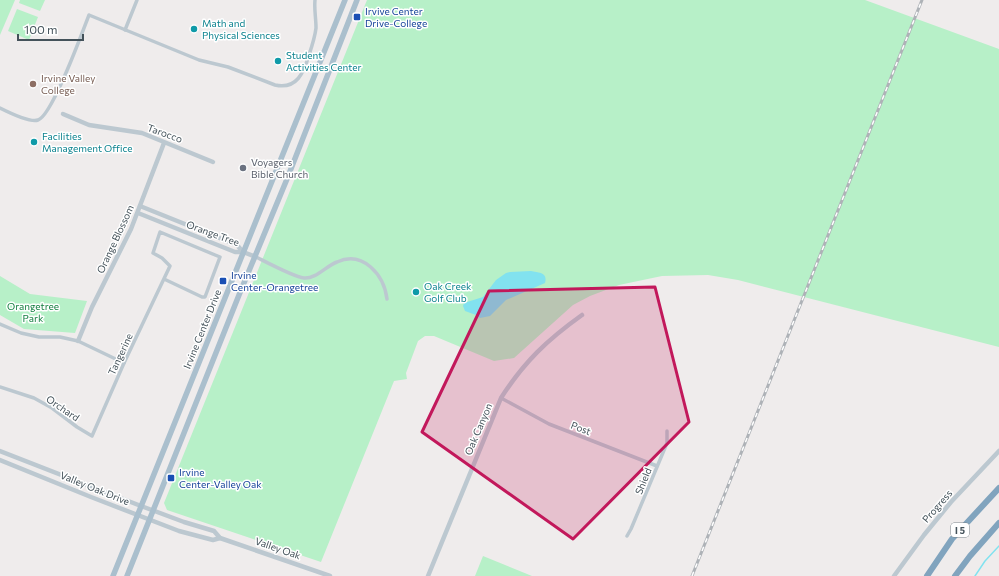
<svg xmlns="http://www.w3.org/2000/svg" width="999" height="576" viewBox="0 0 999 576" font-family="Commissioner,sans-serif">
<rect width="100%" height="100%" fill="#efecec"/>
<g fill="#b7f0c8">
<path d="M0,0H15L0,35Z"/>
<path d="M20,0H45L40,11L19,3Z"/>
<path d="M367,0H865L999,49V347L738,280L708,275L662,276L619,285L590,296L573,305L514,358L494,361L434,336H425L418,341L406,373L407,379L394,381L321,562L167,510L164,503Z"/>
<path d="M17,9L38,17L29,40L8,31Z"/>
<path d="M0,276L30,294L87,301L75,333L24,329L0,315Z"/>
<path d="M483,556L532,576H475Z"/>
</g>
<path fill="#82e2ef" d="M531,271C539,273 548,272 545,283L506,300L490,316L480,318L476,315L465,311L463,306L464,303L483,297L496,280L506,273L510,272Z"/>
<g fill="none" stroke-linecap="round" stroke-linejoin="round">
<path stroke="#82e2ef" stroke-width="1.5" d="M975,576L985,561L999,546"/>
<g stroke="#bcc8d0" stroke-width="3.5">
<path d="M125,30L137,0"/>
<path d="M0,108C8,112 30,123 38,120C52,116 82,33 89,15L199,60L228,67L275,85C297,90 304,72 309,55C312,46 315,37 316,28C316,18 314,9 315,0"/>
<path d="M256,257C266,262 294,277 304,278C316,279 326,266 337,262C363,250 384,275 387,299"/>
<path d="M0,324L21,333L39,337H60L78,341L124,363"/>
<path d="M0,387L34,398L52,408L77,427L92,436L124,363L170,266L162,258L153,253L160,232L220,257L205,297H202L164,279"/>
<path d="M501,398L549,424L657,466"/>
<path d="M627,536L631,529L667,443V431"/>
</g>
<g stroke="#bcc8d0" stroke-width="4.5">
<path d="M63,114L89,125L142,133L213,162"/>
<path d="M140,206L237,245L243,252"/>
<path d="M138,213L235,252H243L256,257"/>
<path d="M78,341L92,307L131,229L164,143"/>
<path d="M0,451L141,506L184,522L214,531L220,538L330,576"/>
<path d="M0,460L91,497L179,531L213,540L220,538"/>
<path d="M428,576L501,398C524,362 547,340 582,315"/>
<path d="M894,576L924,535L951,502L999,451"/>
</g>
<g stroke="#aabfcd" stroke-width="5.5">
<path d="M113,576L345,0"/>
<path d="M127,576L239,295L287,179L357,0"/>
</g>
<g stroke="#81a4be" stroke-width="6">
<path d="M927,576L952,539L999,488"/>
<path d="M955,576L970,556L999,523"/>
</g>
<defs>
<path id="rail" d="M692,576L922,0"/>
</defs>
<use href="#rail" stroke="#aeb2b7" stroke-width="3"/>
<use href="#rail" stroke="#fff" stroke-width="1.5" stroke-dasharray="4.5" stroke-linecap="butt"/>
</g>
<path fill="#c2185b" fill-opacity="0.2" stroke="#c2185b" stroke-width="3" stroke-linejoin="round" d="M655,287L689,422L573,539L422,432L489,291Z"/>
<g fill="#1a4fb4" stroke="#fff" stroke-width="1.5">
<rect x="353" y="13" width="8" height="8" rx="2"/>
<rect x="219" y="277" width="8" height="8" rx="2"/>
<rect x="167" y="474" width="8" height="8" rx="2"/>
</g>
<g fill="#0f9aa8" stroke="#fff" stroke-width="1.5">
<circle cx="194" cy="29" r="4"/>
<circle cx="278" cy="61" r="4"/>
<circle cx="34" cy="142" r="4"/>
<circle cx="416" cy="292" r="4"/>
</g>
<circle fill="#8d6e63" stroke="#fff" stroke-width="1.5" cx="33" cy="84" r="4"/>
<circle fill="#6b7280" stroke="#fff" stroke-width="1.5" cx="243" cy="168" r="4"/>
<g text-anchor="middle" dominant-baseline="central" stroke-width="3" stroke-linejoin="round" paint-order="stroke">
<rect fill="#fff" stroke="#7c868c" stroke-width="1" x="951" y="523" width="18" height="14" rx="3"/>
<g font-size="9" font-weight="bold" fill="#44525a">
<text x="960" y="530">I 5</text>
</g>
<g font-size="10" fill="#164399" stroke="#fff" text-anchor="start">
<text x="365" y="11">Irvive Center<tspan x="365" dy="12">Drive-College</tspan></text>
<text x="231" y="275">Irvine<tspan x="231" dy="12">Center-Orangetree</tspan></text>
<text x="179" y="472">Irvine<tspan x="179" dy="12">Center-Valley Oak</tspan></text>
</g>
<g font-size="10" fill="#0d838f" stroke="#fff" text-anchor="start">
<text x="202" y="23">Math and<tspan x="202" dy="12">Physical Sciences</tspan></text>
<text x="286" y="55">Student<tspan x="286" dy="12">Activities Center</tspan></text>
<text x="42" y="136">Facilities<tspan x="42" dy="12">Management Office</tspan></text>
<text x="424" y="286">Oak Creek<tspan x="424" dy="12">Golf Club</tspan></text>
</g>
<g font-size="10" fill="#785e54" stroke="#fff" text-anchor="start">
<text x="41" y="78">Irvine Valley<tspan x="41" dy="12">College</tspan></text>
</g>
<g font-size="10" fill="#44525a" stroke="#fff">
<text transform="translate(165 133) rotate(20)">Tarocco</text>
<text transform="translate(213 233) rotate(20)">Orange Tree</text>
<text transform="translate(115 239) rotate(-65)">Orange Blossom</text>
<text transform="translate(202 329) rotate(-68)">Irvine Center Drive</text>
<text transform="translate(120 354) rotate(-65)">Tangerine</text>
<text transform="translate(63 408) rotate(34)">Orchard</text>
<text transform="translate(581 428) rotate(21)">Post</text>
<text transform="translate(478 429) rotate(-67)">Oak Canyon</text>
<text transform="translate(643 481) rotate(-68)">Shield</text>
<text transform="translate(95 488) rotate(22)">Valley Oak Drive</text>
<text transform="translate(937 506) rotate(-49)">Progress</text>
<text transform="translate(278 548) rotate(19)">Valley Oak</text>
</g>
<g font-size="10" fill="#5b616d" stroke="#fff" text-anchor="start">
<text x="251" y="162">Voyagers<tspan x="251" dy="12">Bible Church</tspan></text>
</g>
<g font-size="10" fill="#127e3f" stroke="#fff">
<text x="33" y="306">Orangetree<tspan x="33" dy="12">Park</tspan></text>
</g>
</g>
<path d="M18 34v6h65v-6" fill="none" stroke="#44525a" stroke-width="2"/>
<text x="24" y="34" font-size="12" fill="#44525a" stroke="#ffffff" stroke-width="3" paint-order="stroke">100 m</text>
</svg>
